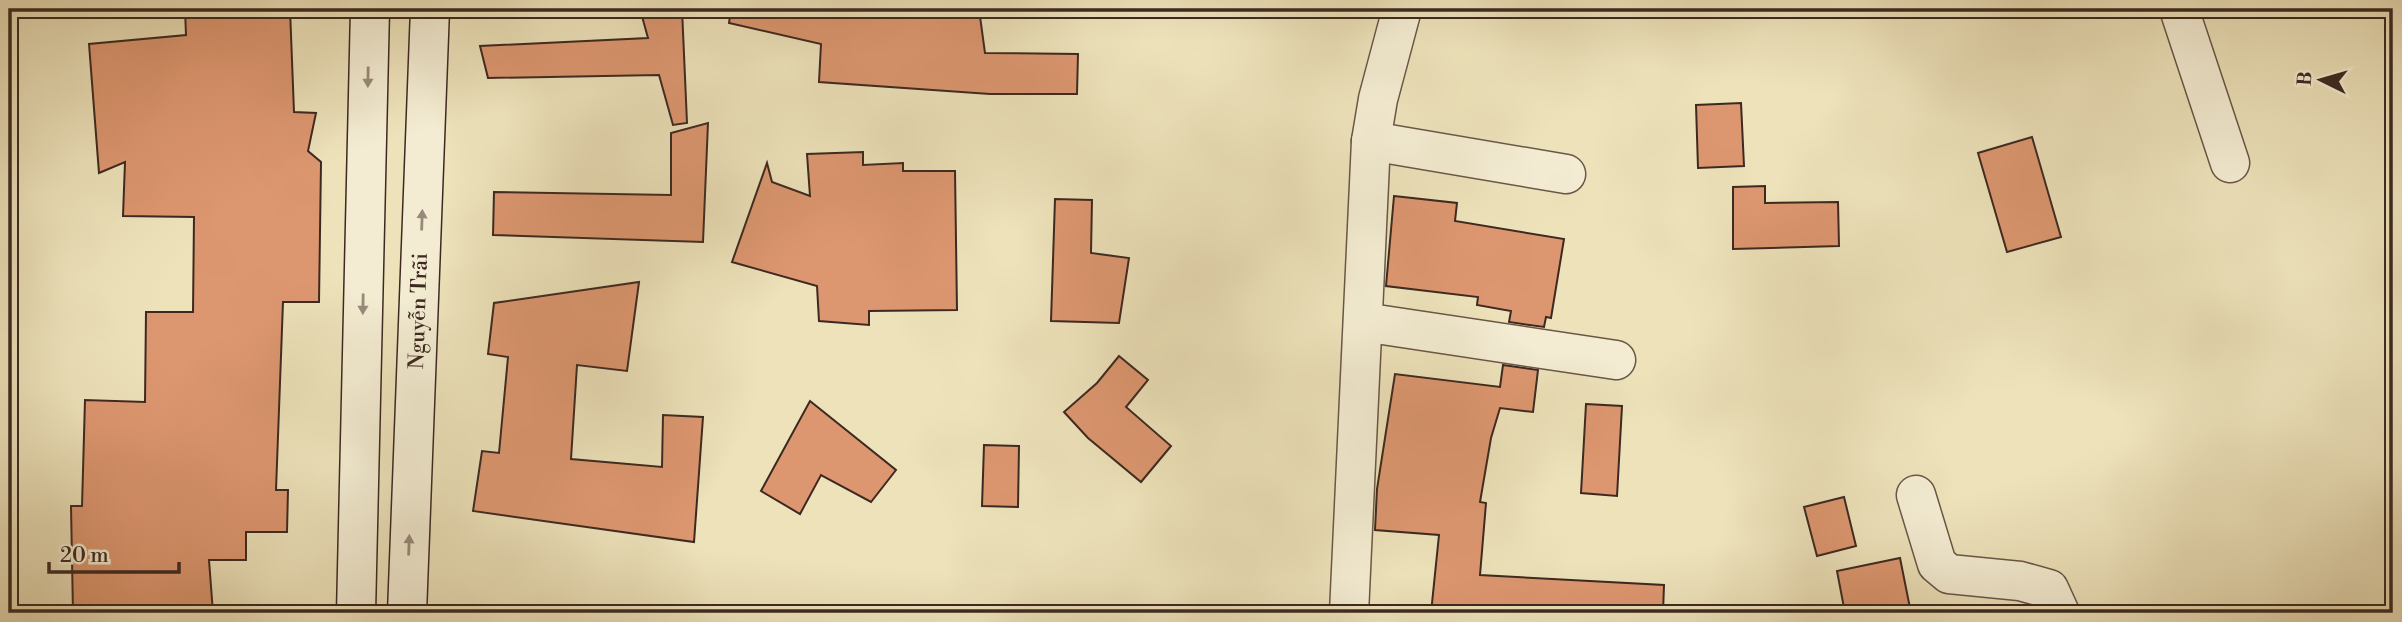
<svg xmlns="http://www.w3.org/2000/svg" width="2402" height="622" viewBox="0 0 2402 622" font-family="'Libre Bodoni',serif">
<rect width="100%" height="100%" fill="#ede2ba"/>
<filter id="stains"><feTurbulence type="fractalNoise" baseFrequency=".00286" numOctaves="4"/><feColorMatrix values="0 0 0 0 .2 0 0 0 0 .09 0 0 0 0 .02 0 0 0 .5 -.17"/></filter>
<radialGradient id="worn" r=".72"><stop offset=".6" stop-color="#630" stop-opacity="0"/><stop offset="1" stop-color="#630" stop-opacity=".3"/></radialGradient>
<g fill="#dd9770" stroke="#3d2921" stroke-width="2">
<path d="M185,9H290L294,112L316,113L308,151L321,162L319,302H283L276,490H288L287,532H246V560H209L213,613H73L71,506H82L85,400L145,402L146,312H193L194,217L123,216L125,162L99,173L89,44L186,35Z"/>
<path d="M640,9H682L687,123L673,125L659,75L488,78L480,46L648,38Z"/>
<path d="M731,9H979L985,53L1078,54L1077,94H990L819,82L821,44L729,23Z"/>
<path d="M1741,103L1744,166L1698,168L1696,105Z"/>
<path d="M708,123L703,242L493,235L494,192L671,195V133Z"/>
<path d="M2032,137L2061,237L2007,252L1978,153Z"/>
<path d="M863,152V165L903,163V171H955L957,310L869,311V325L819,321L817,286L732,262L767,163L772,182L810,196L807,154Z"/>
<path d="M1765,186V203L1838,202L1839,246L1733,249V187Z"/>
<path d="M1394,196L1457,203L1455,221L1564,239L1551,318L1546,317L1544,327L1509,322L1511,311L1477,305L1478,297L1386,286Z"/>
<path d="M1055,199L1092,200L1091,253L1129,258L1119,323L1051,321Z"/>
<path d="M639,282L627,371L577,365L571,459L662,467L663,415L703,417L694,542L473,511L482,451L499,453L508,357L488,354L494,303Z"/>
<path d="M1119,356L1148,380L1126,407L1171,446L1141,482L1088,438L1064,412L1097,383Z"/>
<path d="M1503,365L1538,370L1533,412L1500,408L1491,438L1480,502L1486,503L1480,575L1664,585L1663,613H1431L1439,535L1375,530L1377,489L1395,374L1500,387Z"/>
<path d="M810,401L896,470L871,502L821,475L800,514L761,491Z"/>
<path d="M1586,404L1622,406L1617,496L1581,493Z"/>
<path d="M984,445L1019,446L1018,507L982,506Z"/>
<path d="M1844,497L1856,546L1817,556L1804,507Z"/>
<path d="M1900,558L1911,613H1845L1837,571Z"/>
</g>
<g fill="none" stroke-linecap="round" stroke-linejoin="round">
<defs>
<g id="minor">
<path d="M2179,9L2230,163"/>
<path d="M1371,141L1566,174"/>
<path d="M1363,322L1616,360"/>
<path d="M1916,495L1937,564L1949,574L2020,581L2049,589L2060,613"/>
<path d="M1349,613L1371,141L1378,99L1402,9"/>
</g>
<g id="secondary">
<path d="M356,613L370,9"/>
<path d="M407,613L430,9"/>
</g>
</defs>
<use href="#minor" stroke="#695747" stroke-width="41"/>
<use href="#secondary" stroke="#3d2921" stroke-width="41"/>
<use href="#minor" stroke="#f3ecd2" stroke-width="38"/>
<use href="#secondary" stroke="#f3ecd2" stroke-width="38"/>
</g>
<defs><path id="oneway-solid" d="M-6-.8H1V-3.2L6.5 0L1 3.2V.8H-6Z" transform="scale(1.75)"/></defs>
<g fill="#988a7a">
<use href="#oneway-solid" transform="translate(368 77) rotate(91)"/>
<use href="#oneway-solid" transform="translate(422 220) rotate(-88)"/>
<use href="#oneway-solid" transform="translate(363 304) rotate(91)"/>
<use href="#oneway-solid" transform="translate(409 545) rotate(-88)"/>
</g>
<g text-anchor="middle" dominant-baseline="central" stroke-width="6" stroke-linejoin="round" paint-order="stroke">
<g font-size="21" fill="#3d2921" stroke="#f3ecd2">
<text transform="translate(419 311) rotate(-88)">Nguyễn Trãi</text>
</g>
</g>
<rect width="2402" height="622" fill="none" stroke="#ede2ba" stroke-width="35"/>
<rect x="10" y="10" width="2381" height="601" fill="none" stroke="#3d2921" stroke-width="3.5"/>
<rect x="18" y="18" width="2367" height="587" fill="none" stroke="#3d2921" stroke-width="2"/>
<g transform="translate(2321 80) rotate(275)" stroke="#f3ecd2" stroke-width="5" paint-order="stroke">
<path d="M0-5L12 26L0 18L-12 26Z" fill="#3d2921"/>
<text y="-10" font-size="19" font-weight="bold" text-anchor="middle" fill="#3d2921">B</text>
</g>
<path d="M49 562v10h130v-10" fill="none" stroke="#3d2921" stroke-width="3.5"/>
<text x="60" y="562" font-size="21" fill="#3d2921" stroke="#f3ecd2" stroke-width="5" paint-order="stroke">20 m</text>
<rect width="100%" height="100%" filter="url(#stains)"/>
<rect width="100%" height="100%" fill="url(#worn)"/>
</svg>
